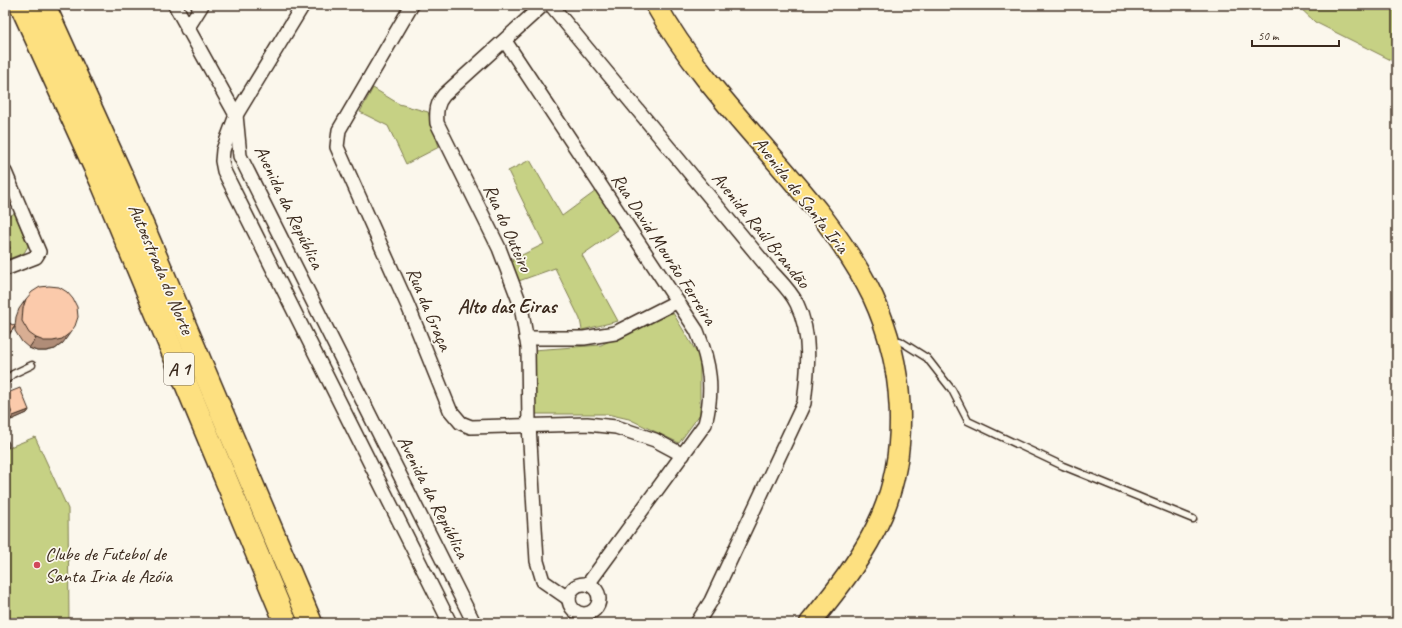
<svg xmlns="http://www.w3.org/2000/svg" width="1402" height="628" viewBox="0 0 1402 628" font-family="Caveat,sans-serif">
<rect width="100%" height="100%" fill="#fbf7ec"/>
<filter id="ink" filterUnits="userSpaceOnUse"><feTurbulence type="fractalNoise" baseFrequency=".025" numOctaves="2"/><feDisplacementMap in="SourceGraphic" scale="8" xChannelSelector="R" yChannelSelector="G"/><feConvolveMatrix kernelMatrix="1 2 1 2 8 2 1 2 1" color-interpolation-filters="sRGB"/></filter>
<g filter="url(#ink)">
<g fill="#c6d184" stroke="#807e51">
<path d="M1297,5H1397V63L1315,22Z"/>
<path d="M373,88L399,104L428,112L439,147L406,164L388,126L360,112Z"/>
<path d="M530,160L562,216L596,191L622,227L582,255L618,321L582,330L580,319L555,268L516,282L508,262L544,244L508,171Z"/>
<path d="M15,213L28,246L24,253L6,260L5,218Z"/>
<path d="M673,313L700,358V414L679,443L629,419L607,414H531L533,350L601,345L665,314Z"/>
<path d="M35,437L68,509L69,623H5V449Z"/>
</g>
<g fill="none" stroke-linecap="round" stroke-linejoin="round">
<defs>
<g id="lane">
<path d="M891,342L900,341L927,358L952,390L968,421L1063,466L1193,519"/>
<path d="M5,381L13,374L32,365"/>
<path d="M5,444V445"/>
</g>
<g id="street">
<path d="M175,5L236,115L240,156L474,623"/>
<path d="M303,5L236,115L223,150L222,161L224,171L450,623"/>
<path d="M412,5L339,130L337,147L408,306L450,410L461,423L471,427L587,424L616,427L655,440L683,455"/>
<path d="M543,5L444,95C437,103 436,111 437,123L499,248L521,306L528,348L529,425L537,561L543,581L569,599"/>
<path d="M551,5L770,270C779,280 791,291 797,304C812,335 808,369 804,403L711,601L697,623"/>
<path d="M187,29L202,5"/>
<path d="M505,41L697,331C710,363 714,390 705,424L588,584"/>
<path d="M5,172L39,252L36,257L5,269"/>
<path d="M526,338H584L615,333L676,302"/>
<circle cx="584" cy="599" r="15"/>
</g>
<path id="primary" d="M656,5C699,82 767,146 821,215C839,239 860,270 873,297C904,364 910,447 882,515C865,555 837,590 810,623"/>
<g id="highway">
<path d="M21,5L103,185L286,623"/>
<path d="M44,5L122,177L311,623"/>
</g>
</defs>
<use href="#lane" stroke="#3b2a1e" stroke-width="9"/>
<use href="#street" stroke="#3b2a1e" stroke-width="16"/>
<use href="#primary" stroke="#3b2a1e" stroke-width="23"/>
<use href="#highway" stroke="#3b2a1e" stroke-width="25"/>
<use href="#lane" stroke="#fbf7ec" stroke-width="6"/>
<use href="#street" stroke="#fbf7ec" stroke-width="13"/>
<use href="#primary" stroke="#fde080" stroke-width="20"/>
<use href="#highway" stroke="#fde080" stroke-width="22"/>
</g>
<g fill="#d8ae93" stroke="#3b2a1e">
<path d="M26,299L63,343L55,349L46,351H37L29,348L22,342L15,331V327L5,340V322L15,326L16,317L19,309Z"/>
<path d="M5,394L29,410L27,413L11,420L5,405Z"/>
</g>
<g fill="#b08d78" stroke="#3b2a1e">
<path d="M12,203L8,210L5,211V206Z"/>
<path d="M10,248L5,255V250Z"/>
<path d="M15,326L5,340V336Z"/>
<path d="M70,333L63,343L55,349L46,351H37L29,348L36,338Z"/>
<path d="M29,410L27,413L11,420L13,416Z"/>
</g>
<g fill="#fbcaab" stroke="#3b2a1e">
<path d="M6,187L12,203L5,206V188Z"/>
<path d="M5,236L10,248L5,250Z"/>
<path d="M49,286L59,287L67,292L73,299L77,307L78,317L75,326L70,333L62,339L53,341H44L36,338L29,333L22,321L23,308L26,299L32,292L40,287Z"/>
<path d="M5,322H7L15,326L8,335L5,336Z"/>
<path d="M20,388L29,410L13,416L5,394Z"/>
</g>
</g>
<circle fill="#d1495b" stroke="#fbf7ec" stroke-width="1.5" cx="37" cy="565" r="4"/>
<g text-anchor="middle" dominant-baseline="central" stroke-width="3.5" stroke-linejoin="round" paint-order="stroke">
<rect fill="#fbf7ec" stroke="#75685c" stroke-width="1" x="164" y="353" width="30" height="32" rx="3"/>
<g font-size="18" font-weight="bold" fill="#3b2a1e">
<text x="179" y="369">A 1</text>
</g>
<g font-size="19" fill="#3b2a1e" stroke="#fbf7ec">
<text transform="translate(801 195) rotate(52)">Avenida de Santa Iria</text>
<text transform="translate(289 207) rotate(64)">Avenida da República</text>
<text transform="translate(508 228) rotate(66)">Rua do Outeiro</text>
<text transform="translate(761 230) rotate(51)">Avenida Raúl Brandão</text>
<text transform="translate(664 249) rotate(57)">Rua David Mourão Ferreira</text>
<text transform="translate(161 269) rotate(67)">Autoestrada do Norte</text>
<text transform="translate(429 309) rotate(67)">Rua da Graça</text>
<text transform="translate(433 497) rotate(63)">Avenida da República</text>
</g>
<g font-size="19" fill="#3b2a1e" stroke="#fbf7ec" text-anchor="start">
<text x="45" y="554">Clube de Futebol de<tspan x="45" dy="22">Santa Iria de Azóia</tspan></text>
</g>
<g font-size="20" font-weight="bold" fill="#3b2a1e" stroke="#fbf7ec">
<text x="507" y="306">Alto das Eiras</text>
</g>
</g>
<rect width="1402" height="628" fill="none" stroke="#fbf7ec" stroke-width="20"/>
<rect x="10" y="10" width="1382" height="608" fill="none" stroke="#3b2a1e" stroke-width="1.5" filter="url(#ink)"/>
<path d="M1252 40v6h87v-6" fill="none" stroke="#3b2a1e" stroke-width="2"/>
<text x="1258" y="40" font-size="12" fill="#3b2a1e" stroke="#fbf7ec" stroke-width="3" paint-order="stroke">50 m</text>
</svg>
